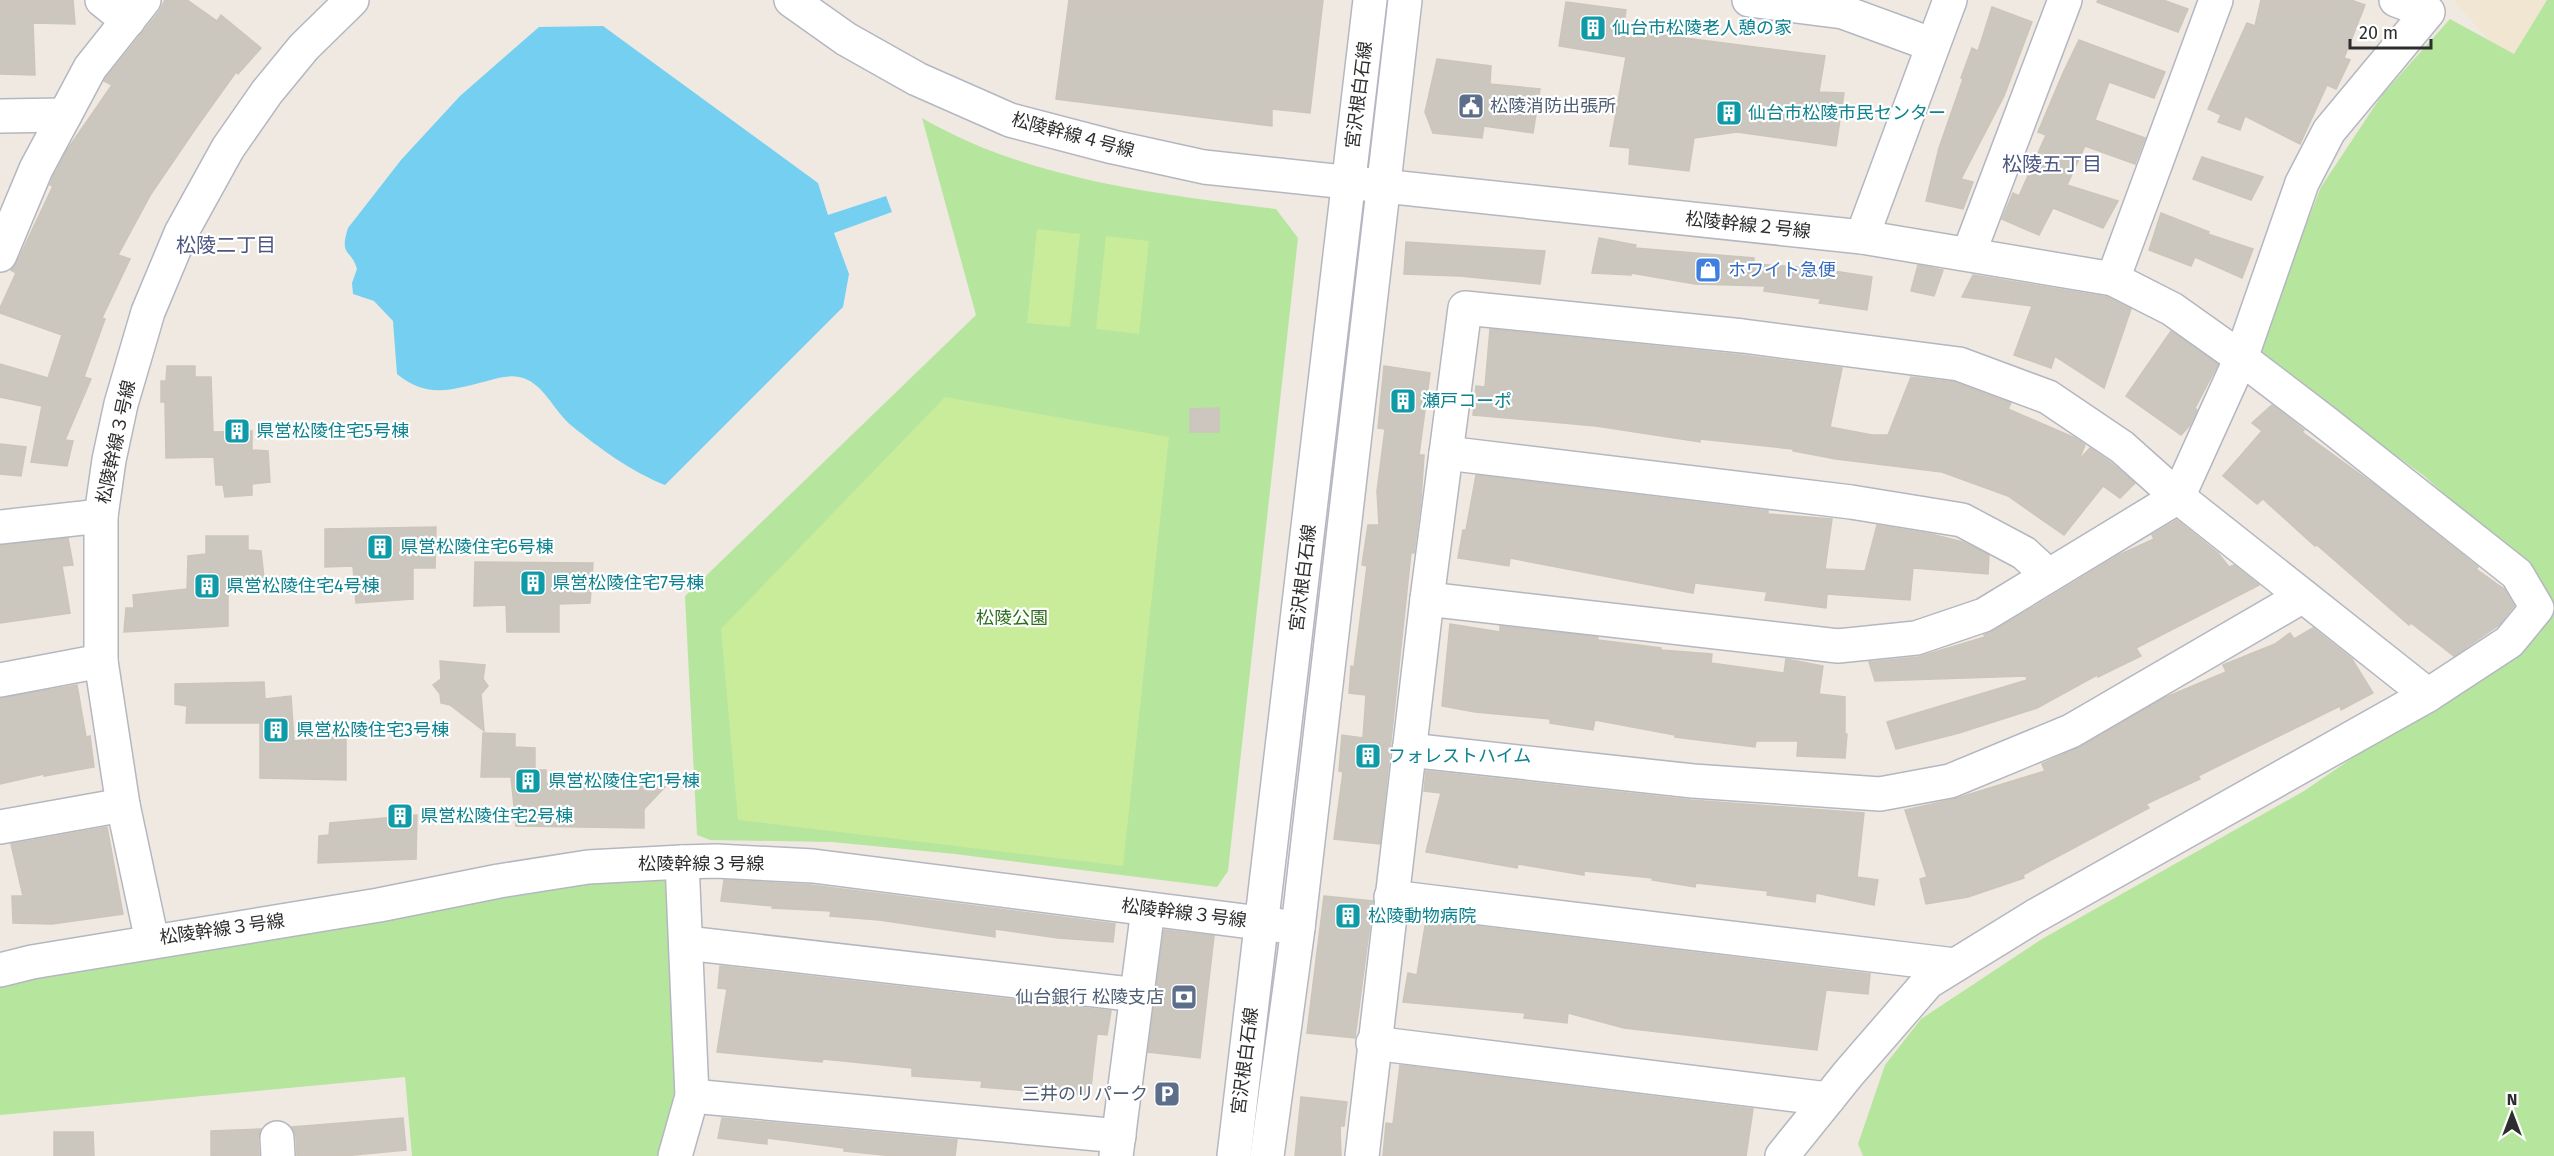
<svg xmlns="http://www.w3.org/2000/svg" width="2554" height="1156" viewBox="0 0 2554 1156" font-family="'Fira Sans','Noto Sans JP',sans-serif">
<rect width="100%" height="100%" fill="#efe9e1"/>
<path fill="#f0e6d1" d="M2454,0H2554V2L2510,65Z"/>
<g fill="#b6e59e">
<path d="M2547,0H2554V1156H1863L1858,1144L1885,1065L1921,1019L2042,939L2304,791L2471,677L2547,599L2495,539L2423,475L2255,354L2321,187L2382,95L2450,19L2514,54Z"/>
<path d="M922,118C1029,180 1156,194 1276,209L1298,238L1228,871L1217,887L955,854L832,842L710,840L697,835L685,596L976,315Z"/>
<path d="M682,862L692,1096L659,1156H412L405,1077L0,1115V966Z"/>
</g>
<g fill="#c9ec9a">
<path d="M1037,229L1080,234L1070,327L1027,323Z"/>
<path d="M1106,236L1149,241L1139,334L1096,329Z"/>
<path d="M945,397L1169,437L1123,866L738,820L721,629Z"/>
</g>
<path fill="#75cff0" d="M603,26L818,183L828,215L886,196L892,212L834,233L849,274L843,307L665,485C632,472 599,448 572,426C554,412 543,381 519,377C508,375 497,378 487,381C451,390 428,399 397,374L393,321L374,301L353,294L352,283L357,269C351,248 339,257 348,228L401,160L460,96L539,27Z"/>
<g fill="#cbc7bf" stroke="#cbc5ba" stroke-width="1.5">
<path d="M0,0H73L75,24L33,23L35,75L0,74Z"/>
<path d="M165,0H187L217,21L221,15L261,48L238,74L236,72L196,128L151,194L118,255L130,259L102,318L105,319L84,377L91,379L65,440L73,441L67,466L31,462L42,406L0,397V364L48,378L62,335L0,313V308L16,273L11,270L17,262L53,186L50,185L53,177L67,150L112,85L104,81L106,78L159,12Z"/>
<path d="M1069,0H1323L1310,113L1272,109V126L1056,99Z"/>
<path d="M2098,0H2163L2188,9L2178,32L2097,2Z"/>
<path d="M2261,0H2351L2365,5L2344,58L2350,60L2336,89L2327,85L2300,144L2245,116L2240,130L2218,122L2221,115L2208,109L2247,23L2255,26Z"/>
<path d="M1566,2L1626,10L1623,30L1825,56L1819,92L1844,93L1836,146L1737,132L1694,138L1689,171L1629,164L1630,148L1610,146L1626,57L1559,46Z"/>
<path d="M1992,7L2032,22L2004,96L1961,179L1973,182L1963,209L1926,201L1939,148L1963,79L1961,78L1972,48L1978,51Z"/>
<path d="M2079,40L2165,72L2154,98L2109,82L2095,120L2145,138L2135,164L2085,146L2067,185L2118,201L2103,228L2053,208L2039,235L2002,219L2013,193L2019,196L2046,135L2038,132L2063,73Z"/>
<path d="M1437,59L1491,66L1490,84L1540,89L1533,133L1484,126L1482,138L1433,133L1425,112Z"/>
<path d="M2202,157L2263,177L2251,200L2193,179Z"/>
<path d="M2161,213L2209,232L2208,234L2253,249L2242,278L2195,257L2191,266L2149,250Z"/>
<path d="M1599,238L1636,245L1635,248L1754,258V264L1814,268L1872,277L1867,310L1819,303L1821,299L1764,291L1765,286L1695,284L1631,273V275L1592,273Z"/>
<path d="M1406,242L1545,251L1540,284L1460,276L1404,274Z"/>
<path d="M1918,265L1943,270L1934,296L1911,291Z"/>
<path d="M1973,275L2107,297L2131,309L2104,388L2055,356L2051,368L2014,355L2032,306L1962,297Z"/>
<path d="M1490,329L1741,355L1842,368L1830,427L1872,435H1888L1911,377L1954,382L2011,403L2008,409L2075,438L2085,445L2079,460L2090,448L2110,462L2135,483L2120,498L2103,486L2064,535L2008,496L1942,472L1836,459L1793,451V449L1700,439V442L1596,426L1473,415L1476,386L1485,387Z"/>
<path d="M2171,331L2218,364L2195,408L2197,410L2190,425L2181,435L2126,396Z"/>
<path d="M167,366H195V377H211L213,432L252,431V450L268,451L270,482L252,484V495L225,497L223,485H216L214,457L166,458L165,402H161V381H166Z"/>
<path d="M1384,366L1430,373L1419,455H1424L1421,499L1414,553H1411L1380,844L1334,839L1343,772L1339,771L1342,735L1363,738L1366,695L1349,693L1351,666L1354,667L1367,566L1362,565L1368,525H1379L1377,491L1385,429L1378,428Z"/>
<path d="M2272,405L2304,430L2302,432L2372,483L2478,567L2476,569L2504,589L2514,606L2499,625L2454,656L2411,623L2409,625L2317,545L2315,546L2263,499L2257,504L2223,476L2262,431L2252,423Z"/>
<path d="M1219,408V432H1190V409Z"/>
<path d="M0,444L26,447L21,476L0,474Z"/>
<path d="M1476,475L1768,511V514L1832,519L1825,569L1865,571L1877,525L1931,534L1963,542L1989,555L1988,574L1913,568L1910,600L1827,594L1826,608L1765,600L1767,592L1695,583L1693,593L1510,558L1509,566L1458,558L1463,530H1466Z"/>
<path d="M2177,520L2218,553L2229,567L2234,565L2259,585L2136,648L2141,656L2098,677L2097,675L2037,708L1959,733L1896,749L1887,722L2027,680L2026,676L1875,681L1869,662L1918,657L1985,637L1984,635L1994,631L2119,555L2154,539L2152,535Z"/>
<path d="M436,527L435,568H413V599L356,603L353,566L325,567V529Z"/>
<path d="M206,536H248V550L261,551L264,578L228,580V626L124,632L126,608H134L133,595L187,589L188,556L206,554Z"/>
<path d="M68,538L73,565L62,566L70,613L0,623V545Z"/>
<path d="M475,562L593,563L590,603L559,604V632H507L506,605L474,606Z"/>
<path d="M1450,624L1500,632V626L1598,637V640L1661,648V650L1712,654L1711,663L1784,673L1786,659L1823,666L1819,694L1845,697V734H1847L1845,758L1797,756L1798,741H1756L1755,747L1675,737V735L1595,720L1593,730L1550,723V719L1475,712L1442,706Z"/>
<path d="M2313,628L2352,659L2373,693L2341,710L2340,706L2198,776L2200,779L2146,804L2149,808L2023,875L2024,878L1968,897L1926,904L1920,879L1927,877L1905,810L1954,799L2045,771L2042,764L2080,747L2164,698L2226,672L2223,665L2275,644L2290,633L2294,639Z"/>
<path d="M440,661L485,665L483,679L488,686L481,694L484,731L450,705L441,703L440,694L433,685L441,679Z"/>
<path d="M264,682L265,699L291,696L294,741L346,736V780L260,778V723H186L187,706L175,704V684Z"/>
<path d="M77,685L86,737L90,736L94,767L44,776V774L0,784V698Z"/>
<path d="M483,733L515,734V747L535,748V770H546V783L613,788V786L665,787L644,809V828L516,826L511,777H481Z"/>
<path d="M1426,771L1691,800L1864,813L1857,877L1878,880L1874,905L1816,893L1815,902L1767,895L1768,891L1696,883L1695,887L1652,880L1653,878L1584,871V875L1518,864L1517,868L1426,852L1441,793L1424,791Z"/>
<path d="M417,815L416,859L318,863L319,836L329,835L330,823Z"/>
<path d="M107,827L123,914L52,924L13,923L12,896H23L11,844Z"/>
<path d="M724,880L811,885L1115,924L1113,942L1058,938L995,929V937L879,920L830,916L831,911L772,908L773,906L721,901Z"/>
<path d="M1324,896L1373,901L1355,1038L1307,1033Z"/>
<path d="M1426,920L1870,974L1868,994L1826,990L1817,1050L1624,1028L1568,1013L1567,1023L1524,1018L1525,1013L1403,1002L1408,973L1417,975Z"/>
<path d="M1164,930L1214,936L1200,1058L1148,1052Z"/>
<path d="M720,966L1111,1011L1107,1035L1097,1034L1090,1096L981,1087L982,1081L912,1076V1068L823,1059L822,1062L717,1052L727,989L718,988Z"/>
<path d="M1400,1065L1753,1109L1746,1156H1383L1386,1123L1393,1124Z"/>
<path d="M1301,1097L1347,1102L1344,1126H1340L1341,1156H1295Z"/>
<path d="M403,1118L406,1150L343,1156H297L296,1137L292,1127Z"/>
<path d="M722,1118L957,1140L955,1156H894L844,1151V1148L767,1138V1144L718,1138Z"/>
<path d="M261,1129L258,1139L259,1156H211V1131Z"/>
<path d="M54,1132H93L94,1156H54Z"/>
</g>
<g fill="none" stroke-linecap="round" stroke-linejoin="round">
<defs>
<g id="minor">
<path d="M102,0L128,21"/>
<path d="M791,0L846,39L917,79L1010,120L1113,147L1204,167L1862,237L1950,0"/>
<path d="M1749,0L1843,12L1933,45"/>
<path d="M0,116L65,115"/>
<path d="M1862,237L2113,279L2172,309L2241,358L2302,183L2329,131L2428,12L2396,0"/>
<path d="M1969,253L2065,0"/>
<path d="M0,255L36,169L90,68L144,0"/>
<path d="M2113,279L2216,0"/>
<path d="M1446,453L1851,502L1962,520L2024,553L2048,575"/>
<path d="M0,527L101,516"/>
<path d="M1427,599L1838,646L1916,638L1984,615L2178,497L2241,358L2325,422L2517,574L2537,608L2509,642L2428,695L2035,916L1928,982L1849,1073L1782,1156"/>
<path d="M0,680L101,661"/>
<path d="M1409,750L1693,781L1880,794L1950,781L2071,731L2303,596"/>
<path d="M0,827L123,805"/>
<path d="M1391,897L1955,965"/>
<path d="M152,941L123,805L101,661V516L109,460L121,404L148,312L181,233L228,148L267,92L304,47L352,0"/>
<path d="M686,943L1138,995"/>
<path d="M0,970L32,962L379,905L499,881L588,867L682,862L716,861L813,866L1298,928"/>
<path d="M1373,1043L1828,1099"/>
<path d="M692,1096L1119,1136"/>
<path d="M277,1138L278,1156"/>
<path d="M675,1156L692,1096L682,862"/>
<path d="M1116,1156L1148,909"/>
<path d="M1234,1156L1370,0"/>
<path d="M1267,1156L1298,928L1405,0"/>
<path d="M1362,1156L1427,599L1465,308L1743,336L1959,364L2048,397L2122,447L2178,497L2428,695"/>
</g>
</defs>
<use href="#minor" stroke="#b4b7c1" stroke-width="36"/>
<use href="#minor" stroke="#fff" stroke-width="33"/>
</g>
<defs>
<symbol id="building-square" viewBox="-11 -11 22 22"><rect x="-9" y="-9" width="18" height="18" rx="4" fill="#0f9aa8" stroke="#fff"/><path d="M-4-6H4V6H1V3H-1V6H-4ZM-2.5-4.3h1.7v1.8h-1.7ZM.8-4.3h1.7v1.8H.8ZM-2.5-1h1.7V.8h-1.7ZM.8-1h1.7V.8H.8Z" fill="#fff"/></symbol>
<symbol id="civic-square" viewBox="-11 -11 22 22"><rect x="-9" y="-9" width="18" height="18" rx="4" fill="#5c6f8a" stroke="#fff"/><path d="M-.6-6.5H3V-4.5H.6V-3L4-1V1h2V6H-6V1h2V-1L-.6-3ZM-1.2 2.5V6h2.4V2.5Z" fill="#fff"/></symbol>
<symbol id="shop-square" viewBox="-11 -11 22 22"><rect x="-9" y="-9" width="18" height="18" rx="4" fill="#3f7fe0" stroke="#fff"/><path d="M-5-2.5h2.3a2.7 3.5 0 0 1 5.4 0H5L5.5 6h-11ZM-1.5-2.5h3a1.5 2.3 0 0 0-3 0Z" fill="#fff"/></symbol>
<symbol id="bank-square" viewBox="-11 -11 22 22"><rect x="-9" y="-9" width="18" height="18" rx="4" fill="#5c6f8a" stroke="#fff"/><path d="M-6-4H6V4H-6ZM0-2.3a2.3 2.3 0 1 0 0 4.6a2.3 2.3 0 1 0 0-4.6Z" fill="#fff"/></symbol>
<symbol id="parking-square" viewBox="-11 -11 22 22"><rect x="-9" y="-9" width="18" height="18" rx="4" fill="#5c6f8a" stroke="#fff"/><path d="M-3.5-5.5H1a3.5 3.5 0 0 1 0 7H-1V5.5H-3.5ZM-1-3.4V-.6H.8a1.4 1.4 0 0 0 0-2.8Z" fill="#fff"/></symbol>
</defs>
<g fill-rule="evenodd">
<use href="#building-square" x="1578" y="13" width="30" height="30"/>
<use href="#civic-square" x="1456" y="91" width="30" height="30"/>
<use href="#building-square" x="1714" y="98" width="30" height="30"/>
<use href="#shop-square" x="1693" y="255" width="30" height="30"/>
<use href="#building-square" x="1388" y="386" width="30" height="30"/>
<use href="#building-square" x="222" y="416" width="30" height="30"/>
<use href="#building-square" x="365" y="532" width="30" height="30"/>
<use href="#building-square" x="518" y="568" width="30" height="30"/>
<use href="#building-square" x="192" y="571" width="30" height="30"/>
<use href="#building-square" x="261" y="715" width="30" height="30"/>
<use href="#building-square" x="1353" y="741" width="30" height="30"/>
<use href="#building-square" x="513" y="766" width="30" height="30"/>
<use href="#building-square" x="385" y="801" width="30" height="30"/>
<use href="#building-square" x="1333" y="901" width="30" height="30"/>
<use href="#bank-square" x="1169" y="982" width="30" height="30"/>
<use href="#parking-square" x="1152" y="1079" width="30" height="30"/>
</g>
<g text-anchor="middle" dominant-baseline="central" stroke-width="4.5" stroke-linejoin="round" paint-order="stroke">
<g font-size="18" fill="#0d838f" stroke="#fff" text-anchor="start">
<text x="1612" y="28">仙台市松陵老人憩の家</text>
<text x="1748" y="113">仙台市松陵市民センター</text>
<text x="1422" y="401">瀬戸コーポ</text>
<text x="256" y="431">県営松陵住宅5号棟</text>
<text x="400" y="547">県営松陵住宅6号棟</text>
<text x="552" y="583">県営松陵住宅7号棟</text>
<text x="226" y="586">県営松陵住宅4号棟</text>
<text x="296" y="730">県営松陵住宅3号棟</text>
<text x="1388" y="756">フォレストハイム</text>
<text x="548" y="781">県営松陵住宅1号棟</text>
<text x="420" y="816">県営松陵住宅2号棟</text>
<text x="1368" y="916">松陵動物病院</text>
</g>
<g font-size="18" fill="#2e2e2e" stroke="#fff">
<text transform="translate(1359 95) rotate(-83)">宮沢根白石線</text>
<text transform="translate(1073 135) rotate(15)">松陵幹線４号線</text>
<text transform="translate(1748 225) rotate(6)">松陵幹線２号線</text>
<text transform="translate(116 442) rotate(-78)">松陵幹線３号線</text>
<text transform="translate(1303 578) rotate(-83)">宮沢根白石線</text>
<text x="701" y="864">松陵幹線３号線</text>
<text transform="translate(1184 913) rotate(7)">松陵幹線３号線</text>
<text transform="translate(222 929) rotate(-8)">松陵幹線３号線</text>
<text transform="translate(1245 1061) rotate(-83)">宮沢根白石線</text>
</g>
<g font-size="18" fill="#4e5e75" stroke="#fff" text-anchor="end">
<text x="1490" y="106" text-anchor="start">松陵消防出張所</text>
<text x="1164" y="997">仙台銀行 松陵支店</text>
<text x="1148" y="1094">三井のリパーク</text>
</g>
<g font-size="18" fill="#366cbe" stroke="#fff" text-anchor="start">
<text x="1728" y="270">ホワイト急便</text>
</g>
<g font-size="18" fill="#2c6e1b" stroke="#fff">
<text x="1012" y="618">松陵公園</text>
</g>
<g font-size="20" fill="#4d5680" stroke="#fff">
<text x="2052" y="164">松陵五丁目</text>
<text x="226" y="245">松陵二丁目</text>
</g>
</g>
<g transform="translate(2512 1114)" stroke="#ffffff" stroke-width="4.5" paint-order="stroke">
<path d="M0-4.5L10 22L0 15L-10 22Z" fill="#2e2e2e"/>
<text y="-9" font-size="16" font-weight="bold" text-anchor="middle" fill="#2e2e2e">N</text>
</g>
<path d="M2350 39v9h81v-9" fill="none" stroke="#2e2e2e" stroke-width="3"/>
<text x="2359" y="39" font-size="18" fill="#2e2e2e" stroke="#ffffff" stroke-width="4.5" paint-order="stroke">20 m</text>
</svg>
